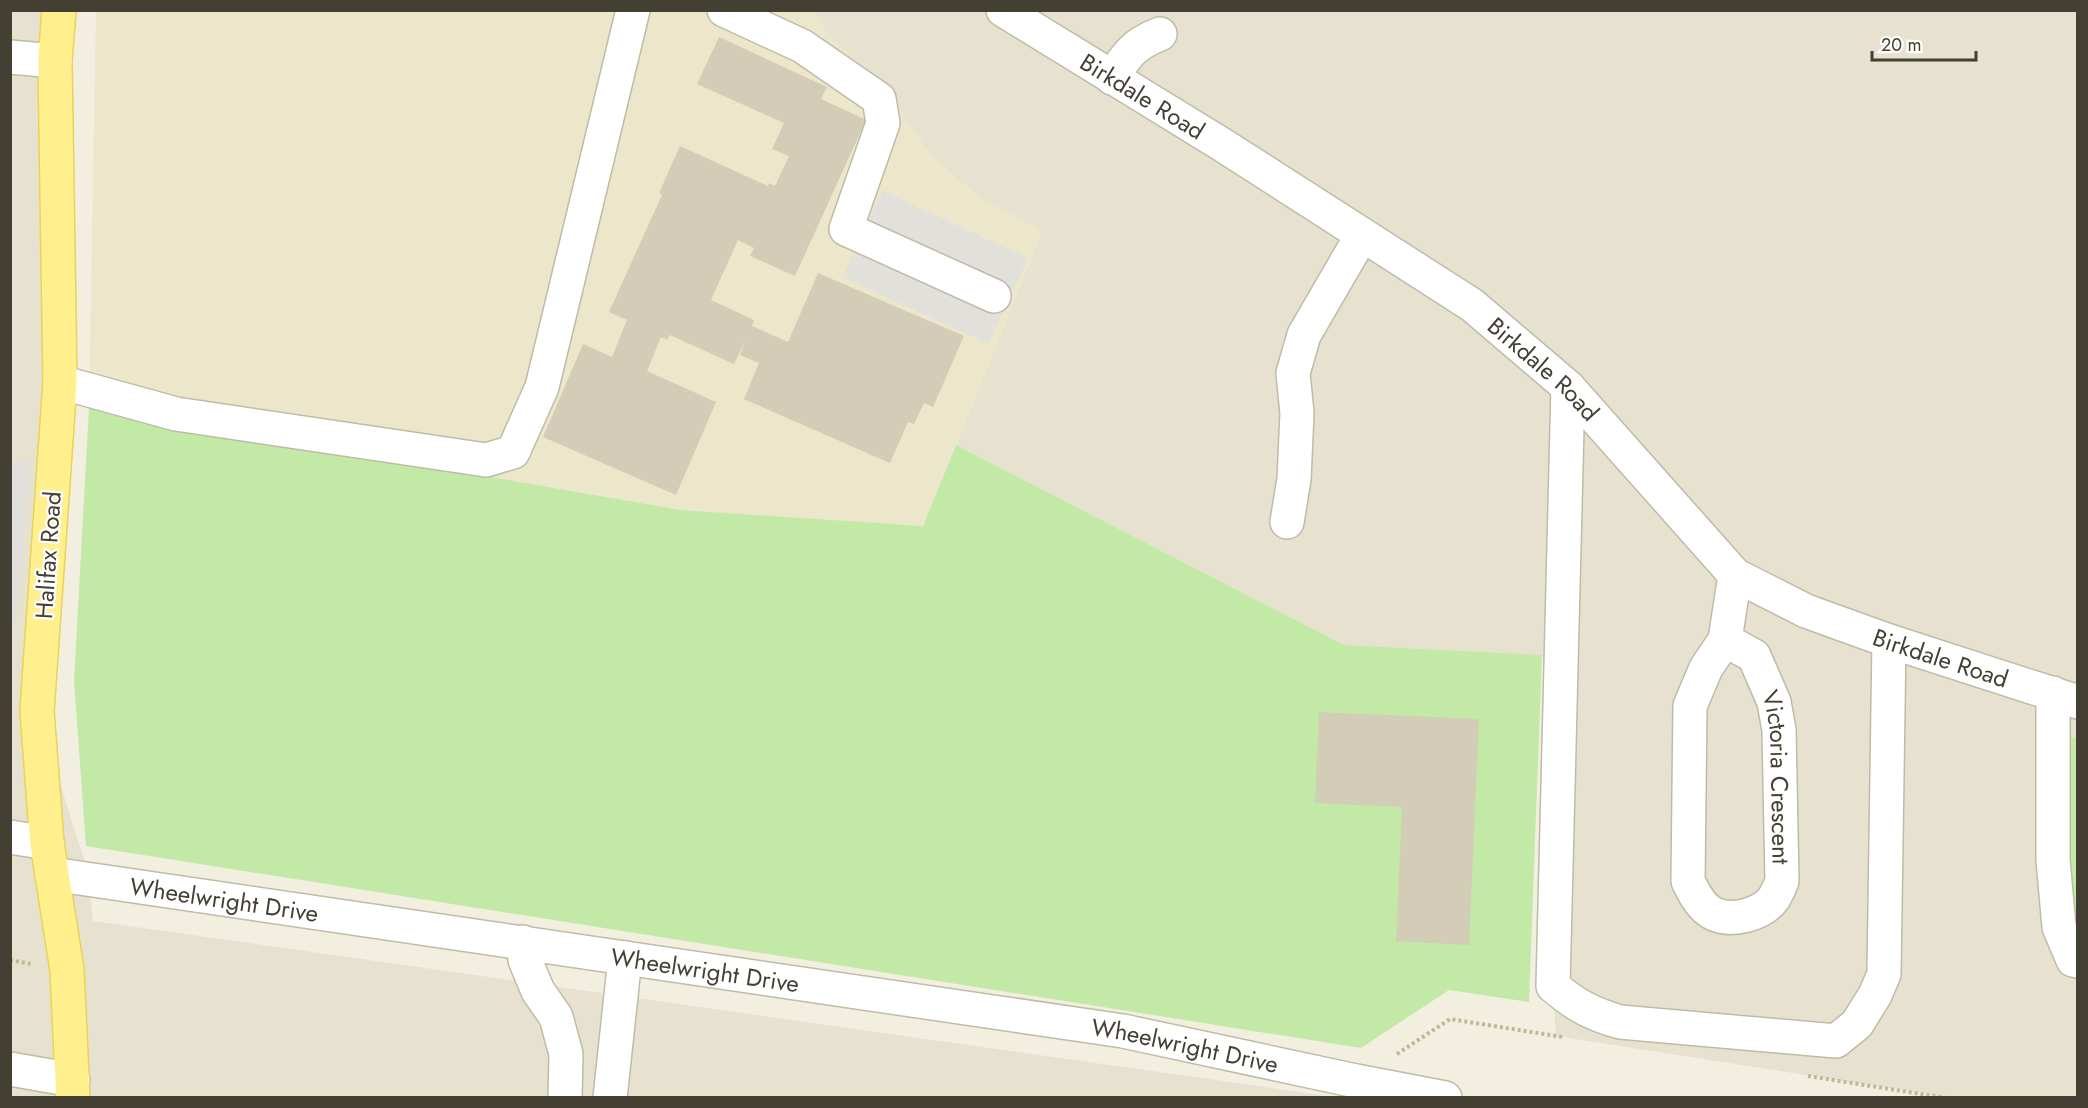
<svg xmlns="http://www.w3.org/2000/svg" width="2088" height="1108" viewBox="0 0 2088 1108" font-family="Jost,sans-serif">
<rect width="100%" height="100%" fill="#f2efe1"/>
<g fill="#e6e2cf">
<path d="M10,11H54L37,711L88,872L93,921L1321,1095V1097H11Z"/>
<path d="M814,11H2077V1097H1946L1556,1036L1553,986L1562,657L1344,645L956,445L1042,231L979,198L931,156L888,93L826,32Z"/>
</g>
<path fill="#ece7ca" d="M96,11H814L826,32L888,93L931,156L979,198L1042,231L923,526L681,510L89,407Z"/>
<g fill="#c2eaa6">
<path d="M89,407L681,510L923,526L956,445L1344,645L1542,655L1529,1002L1449,990L1361,1048L86,846L74,681Z"/>
<path d="M2067,736L2078,739L2077,943L2070,922Z"/>
</g>
<g fill="#e1e0da">
<path d="M883,191L1028,258L988,344L843,277Z"/>
<path d="M10,459L31,461L15,627H10Z"/>
</g>
<g fill="#d3ccb6">
<path d="M719,37L827,87L821,99L866,120L795,276L750,256L754,248L738,240L711,300L754,320L752,326L788,342L818,273L964,336L933,407L924,403L914,424L908,422L890,463L744,399L759,363L740,355L746,339L734,364L670,335L667,340L661,337L647,371L716,402L676,495L543,437L583,344L612,357L627,320L609,312L662,195L659,193L680,146L768,186L769,183L775,186L789,156L772,149L784,123L697,84Z"/>
<path d="M1319,712L1479,719L1469,945L1396,941L1402,807L1315,803Z"/>
</g>
<g fill="none" stroke-linecap="round" stroke-linejoin="round">
<defs>
<g id="minor">
<path d="M724,10L802,46L879,99L883,123L846,229L994,296"/>
<path id="s1" d="M1003,10L1221,144L1472,305L1568,387L1735,575L1806,611L1889,641L2078,702"/>
<path d="M10,57L55,61"/>
<path d="M1112,78C1127,54 1134,44 1160,34"/>
<path d="M60,382L176,414L486,460L513,452L542,387L633,10"/>
<path d="M1568,387L1553,986C1575,1005 1592,1014 1620,1022L1836,1041L1857,1024L1875,995L1884,974L1889,641"/>
<path d="M1287,522L1294,479L1297,413L1293,373L1304,335L1362,235"/>
<path id="s2" d="M1725,640L1754,656L1774,702L1779,730L1782,881C1780,887 1777,893 1774,898C1762,915 1732,922 1714,914C1701,908 1694,893 1688,881L1690,706L1706,668L1725,640L1735,575"/>
<path d="M2053,693V860L2059,927L2073,960L2078,961"/>
<path d="M10,837L47,843"/>
<path id="s3" d="M52,874L1123,1031L1356,1081L1445,1098"/>
<path d="M523,942L525,960L538,991L556,1017L566,1054L565,1098"/>
<path d="M10,1069L73,1080"/>
<path d="M610,1098L625,958"/>
</g>
<path id="major" d="M59,10L55,61L60,382L37,711L47,843L67,970L73,1098"/>
</defs>
<use href="#minor" stroke="#c0bba6" stroke-width="36"/>
<use href="#major" stroke="#ead357" stroke-width="36"/>
<g stroke="#c0b794" stroke-width="4" stroke-dasharray="3 3" stroke-linecap="butt">
<path d="M10,960L31,964"/>
<path d="M1397,1054L1450,1019L1563,1037"/>
<path d="M1808,1076L1946,1098"/>
</g>
<use href="#minor" stroke="#fff" stroke-width="33"/>
<use href="#major" stroke="#ffef8d" stroke-width="33"/>
</g>
<g text-anchor="middle" dominant-baseline="central" stroke-width="4.5" stroke-linejoin="round" paint-order="stroke">
<g font-size="24" fill="#433f32" stroke="#fff">
<text stroke="none"><textPath href="#s1" startOffset="164">Birkdale Road</textPath></text>
<text stroke="none"><textPath href="#s1" startOffset="650">Birkdale Road</textPath></text>
<text transform="translate(48 555) rotate(-86)">Halifax Road</text>
<text stroke="none"><textPath href="#s1" startOffset="1154">Birkdale Road</textPath></text>
<text stroke="none"><textPath href="#s2" startOffset="159">Victoria Crescent</textPath></text>
<text stroke="none"><textPath href="#s3" startOffset="174">Wheelwright Drive</textPath></text>
<text stroke="none"><textPath href="#s3" startOffset="660">Wheelwright Drive</textPath></text>
<text stroke="none"><textPath href="#s3" startOffset="1146">Wheelwright Drive</textPath></text>
</g>
</g>
<rect width="2088" height="1108" fill="none" stroke="#433f32" stroke-width="24"/>
<path d="M1872 51v9h104v-9" fill="none" stroke="#433f32" stroke-width="3"/>
<text x="1881" y="51" font-size="18" fill="#433f32" stroke="#ffffff" stroke-width="4.5" paint-order="stroke">20 m</text>
</svg>
